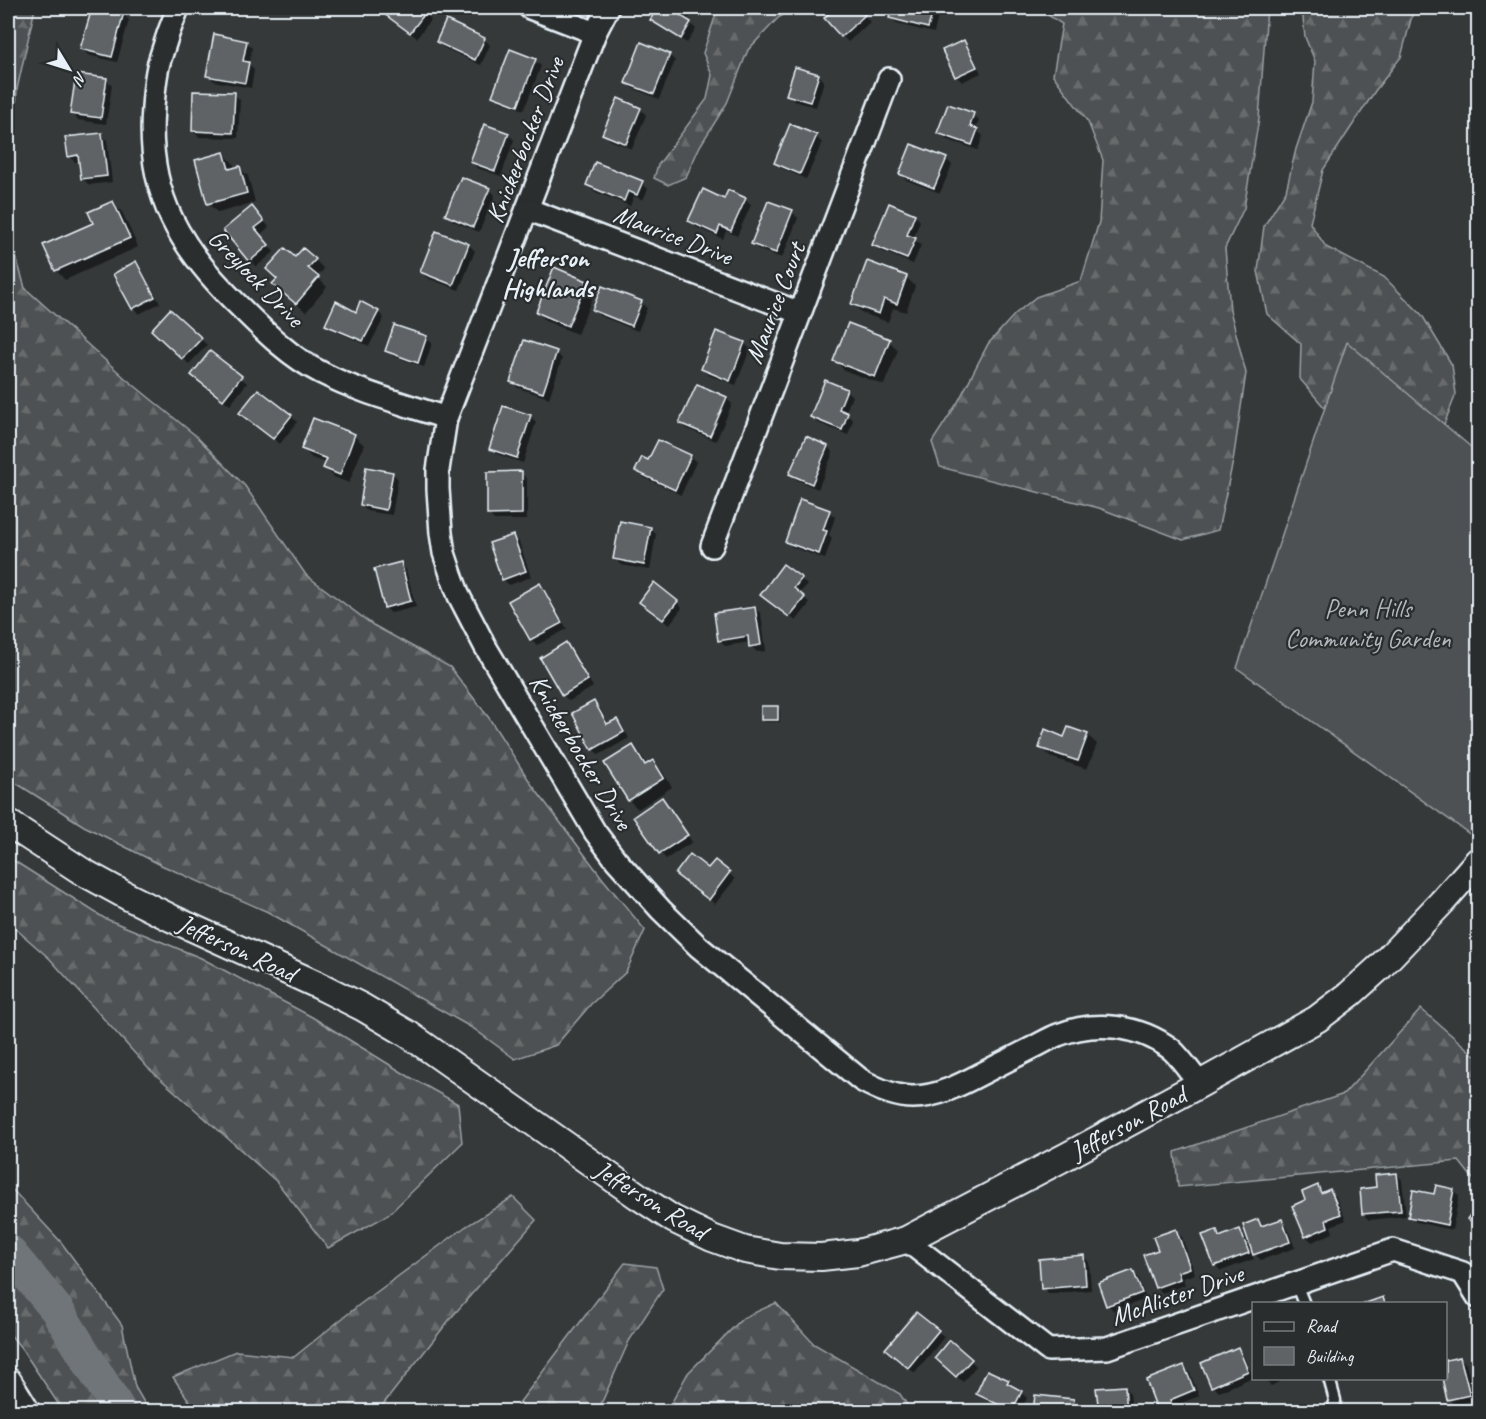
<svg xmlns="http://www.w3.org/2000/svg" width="1486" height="1419" viewBox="0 0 1486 1419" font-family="Caveat,sans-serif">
<defs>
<pattern id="forest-firs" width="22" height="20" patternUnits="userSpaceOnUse" patternTransform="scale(1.5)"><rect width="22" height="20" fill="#4d5152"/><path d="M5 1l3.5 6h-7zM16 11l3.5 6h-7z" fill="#676a6c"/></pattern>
</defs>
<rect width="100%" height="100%" fill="#35393a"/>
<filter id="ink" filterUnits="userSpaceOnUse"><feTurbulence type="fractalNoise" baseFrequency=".0167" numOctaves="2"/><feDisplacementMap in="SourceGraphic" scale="12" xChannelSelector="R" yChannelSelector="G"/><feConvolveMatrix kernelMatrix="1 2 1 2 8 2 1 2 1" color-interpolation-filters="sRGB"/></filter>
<g filter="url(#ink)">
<g fill="url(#forest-firs)" stroke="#9aa1a5" stroke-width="1.5">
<path d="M8,8H35L17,89L9,232L25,288L125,378L195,435L245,486L306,575L373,625L450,667L489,718L532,785L603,879L645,930L626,972L591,1004L556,1045L515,1059L474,1029L268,912L161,865L84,826L8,778Z"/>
<path d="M718,8H794L778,18L748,50L727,103L700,146L686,177L668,185L654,178L658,165L707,99L712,75L703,53Z"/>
<path d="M1037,8H1267L1259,118L1244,208L1225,248L1230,310L1246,373L1233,461L1218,530L1183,540L1099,508L940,467L932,442L958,402L988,344L1015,314L1036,297L1081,281L1099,222L1103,160L1088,122L1053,75L1062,24Z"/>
<path d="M1302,8H1414L1401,57L1375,91L1323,170L1310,223L1326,247L1384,277L1422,315L1452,365L1456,394L1439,437L1342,428L1300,379L1301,344L1267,314L1258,271L1264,226L1286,191L1296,149L1312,102L1315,61L1305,37Z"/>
<path d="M8,857L104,918L201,958L312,1017L408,1076L458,1104L462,1143L388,1215L328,1248L277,1182L147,1067L50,959L8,922Z"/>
<path d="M1421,1009L1478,1058V1185L1459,1161L1178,1187L1175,1152L1344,1094Z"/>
<path d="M8,1185L61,1242L122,1325L135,1387L149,1411H63L22,1349L8,1332Z"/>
<path d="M513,1197L536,1220L450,1319L378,1411H196L173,1377L236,1351L294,1357L359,1305L465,1227Z"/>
<path d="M625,1263L656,1267L663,1289L629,1341L598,1411H513Z"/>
<path d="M776,1303L814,1344L900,1394L911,1411H667L688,1373L743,1318Z"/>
</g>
<path fill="#4d5152" stroke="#9aa1a5" stroke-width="1.5" d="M1347,342L1478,453V840L1237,668Z"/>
<g fill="#0007">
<path d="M93,8H99L123,14L129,20L117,62L88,55L82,49Z"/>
<path d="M378,8H418L431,19L417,38Z"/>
<path d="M659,8H695L687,21L696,29L687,43L657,25L652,19Z"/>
<path d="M837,8H857L870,22L848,42L826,18Z"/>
<path d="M893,8H940L934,33L897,24L891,18Z"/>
<path d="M484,39L490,45L481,65L444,48L438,42Z"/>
<path d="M246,42L252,48L249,64L254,70L251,88L214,81L208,75Z"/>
<path d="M964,42L969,48L981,73L962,82L956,76Z"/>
<path d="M669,55L675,61L659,99L632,88L627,82Z"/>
<path d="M535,61L541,66L524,110L500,101L494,95Z"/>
<path d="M818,75L824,81L816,107L794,101L788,95Z"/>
<path d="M106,80L112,85L106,124L78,120L72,114Z"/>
<path d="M234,94L240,100L238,138L199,137L193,131Z"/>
<path d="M640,109L646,115L632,149L610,140L604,134Z"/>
<path d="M973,115L979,120L976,129L983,136L978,150L945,139L939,133Z"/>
<path d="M791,126L816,137L822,143L806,179L781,168L776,162Z"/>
<path d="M508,134L514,140L501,176L477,168L472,162Z"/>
<path d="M101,135L107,140L112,182L89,185L83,179L81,161L75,162L69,156Z"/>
<path d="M224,154L233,163L235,168L239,167L248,176L255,202L218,213L208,203Z"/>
<path d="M946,159L952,165L940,193L906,180L901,174Z"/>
<path d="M642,183L648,189L643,200L634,196L630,206L593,191L588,185Z"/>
<path d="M489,189L495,195L479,232L453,221L447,215Z"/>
<path d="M729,192L745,200L751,205L737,236L726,231L723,239L696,227L690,221L725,201Z"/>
<path d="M113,203L122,212L138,247L65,280L56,270Z"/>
<path d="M890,205L915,215L920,221L913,239L921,245L913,264L879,250L873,245Z"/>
<path d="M792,212L798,218L782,258L759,250L753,244Z"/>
<path d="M258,214L269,227L260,235L274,252L256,267L225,230Z"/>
<path d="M437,233L469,245L475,251L459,290L427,278L422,272Z"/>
<path d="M295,259L315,260L324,269L317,277L327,287L306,312L284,293Z"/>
<path d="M136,263L141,269L160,303L139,314L134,308L115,274Z"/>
<path d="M906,277L915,286L906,312L893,308L888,322L862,313L853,304Z"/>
<path d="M586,282L595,292L577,334L546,321L537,311Z"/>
<path d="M641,303L647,308L638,331L600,316L594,310Z"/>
<path d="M170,311L207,345L189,364L153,330Z"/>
<path d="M378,312L384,318L369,346L333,330L327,324L356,314Z"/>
<path d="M395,327L427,338L432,343L424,367L393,356L387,350Z"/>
<path d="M889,341L898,350L884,385L844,370L835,360Z"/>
<path d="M525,342L557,353L562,359L549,398L518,388L512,382Z"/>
<path d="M744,343L750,349L736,385L708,375L703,369Z"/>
<path d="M210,353L247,383L230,405L199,381Z"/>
<path d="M826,382L846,390L852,396L845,414L853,420L848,435L818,423L812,417Z"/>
<path d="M726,398L732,404L716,441L687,429L681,423Z"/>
<path d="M291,416L297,422L280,444L247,418Z"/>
<path d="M530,416L536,422L523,463L497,454L491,448Z"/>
<path d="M354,436L364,445L349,483L334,477L325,468L326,463L312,458L302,448Z"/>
<path d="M828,447L833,453L818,489L797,480L791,474Z"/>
<path d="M690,456L696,462L681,495L643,477L637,471L649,462Z"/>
<path d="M392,473L398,479L392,515L367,511L361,505Z"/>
<path d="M521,473L527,479V520H494L489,514Z"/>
<path d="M829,512L835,517L829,535L832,538L825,559L792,547L786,541Z"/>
<path d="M650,528L656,534L650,570L621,565L615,559Z"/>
<path d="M513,536L519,542L531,577L509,585L503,579Z"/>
<path d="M400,564L406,570L416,607L391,613L385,607Z"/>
<path d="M801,579L807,585L799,594L810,603L796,621L768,600Z"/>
<path d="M540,585L545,591L567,629L537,645L531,640L510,601Z"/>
<path d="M677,602L682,608L669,625L647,607Z"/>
<path d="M755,608L761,614L766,651L757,652L751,646L750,642L725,646L719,640Z"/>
<path d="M566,644L572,650L593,687L569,701L563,695Z"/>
<path d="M594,703L600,708L609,725L616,721L622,726L629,738L599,755L593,749Z"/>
<path d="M777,707L780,710V722H765L763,719Z"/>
<path d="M1087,735L1097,744L1087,769L1050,757L1041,747L1065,739Z"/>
<path d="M632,747L642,756L647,765L653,762L662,771L672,787L638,809L629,800Z"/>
<path d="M667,805L692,842L666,859L661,853L636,817Z"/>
<path d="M715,862L735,879L715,904L683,879L709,870Z"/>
<path d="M1397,1174L1402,1180L1406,1216L1369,1220L1363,1214L1377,1189Z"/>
<path d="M1318,1187L1324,1193L1330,1191L1336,1197L1346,1220L1331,1226L1333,1233L1312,1242L1306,1236L1307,1201Z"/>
<path d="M1453,1190L1459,1196L1452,1230L1416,1222L1410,1216L1435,1196Z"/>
<path d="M1258,1221L1264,1227L1282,1221L1287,1227L1295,1248L1261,1260L1251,1251L1254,1259L1221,1271L1215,1265L1216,1232L1222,1237L1240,1231L1250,1240Z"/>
<path d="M1176,1231L1182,1237L1195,1274L1183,1278L1185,1285L1162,1293L1156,1287L1159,1251Z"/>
<path d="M1083,1256L1089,1262L1091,1290L1049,1294L1043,1288Z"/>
<path d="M1132,1271L1138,1277L1146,1299L1114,1311L1108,1305Z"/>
<path d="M916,1314L944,1337L915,1373L893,1355Z"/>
<path d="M1238,1349L1243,1355L1253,1377L1219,1392L1213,1386Z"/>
<path d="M1460,1358L1466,1364L1475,1400L1454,1405L1449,1399L1446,1378V1362Z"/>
<path d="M970,1360L976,1366L963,1382L942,1364Z"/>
<path d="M1184,1367L1190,1373L1199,1396L1174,1406L1177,1412H1160L1148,1381Z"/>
<path d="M1264,1378H1280L1281,1381L1271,1386Z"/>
<path d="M1008,1381L1027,1398L1020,1412H1009L984,1399L978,1393Z"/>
<path d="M1124,1387L1130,1393L1132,1412H1100Z"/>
<path d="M1073,1401L1079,1407L1078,1412H1034Z"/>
</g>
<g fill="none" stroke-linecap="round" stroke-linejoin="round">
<path stroke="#707579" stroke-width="34" d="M8,1251L57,1310L120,1412"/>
</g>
<g fill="#5f6365" stroke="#e8f1f8" stroke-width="1.5">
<path d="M92,8H105L124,12L112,57L80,49Z"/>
<path d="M376,8H420L426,12L410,33Z"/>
<path d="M657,8H686L681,16L691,22L681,39L650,20Z"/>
<path d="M835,8H858L865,15L841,37L824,18Z"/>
<path d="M892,8H934L928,28L889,18Z"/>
<path d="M446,20L485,38L475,60L436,42Z"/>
<path d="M214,34L247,41L243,61L249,62L245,83L206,76Z"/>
<path d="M964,40L977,67L955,77L942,50Z"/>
<path d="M641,42L670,54L654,94L625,83Z"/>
<path d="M510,49L536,59L518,106L492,96Z"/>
<path d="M795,67L819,74L810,102L786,95Z"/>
<path d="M76,74L107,78L101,118L70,114Z"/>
<path d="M193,91L235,92L233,133L192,131Z"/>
<path d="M618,98L641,108L626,144L602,134Z"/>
<path d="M948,104L974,113L970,126L978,129L972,145L937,133Z"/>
<path d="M484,124L509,133L495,171L470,162Z"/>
<path d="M790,124L817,135L800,174L774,163Z"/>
<path d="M102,133L107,176L81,179L78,155L68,157L65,137Z"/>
<path d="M911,144L947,158L934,188L899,174Z"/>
<path d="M224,152L229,169L240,166L247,193L207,204L195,160Z"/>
<path d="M595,162L643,181L637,195L628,191L624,201L586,185Z"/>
<path d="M461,177L490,188L473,227L445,215Z"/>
<path d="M703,189L724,199L728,190L746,198L731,231L720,226L717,234L688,221Z"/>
<path d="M113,201L130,238L55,271L43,245L93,223L88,212Z"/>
<path d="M768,201L793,210L776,253L751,244Z"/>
<path d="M889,203L915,214L907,235L916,238L907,259L872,245Z"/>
<path d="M252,206L264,221L255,228L269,245L249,262L223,230Z"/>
<path d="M436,231L469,244L453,285L420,272Z"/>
<path d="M285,248L295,257L303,248L316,259L308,268L319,277L296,304L272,284L277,279L266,269Z"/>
<path d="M136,261L155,297L132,309L113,274Z"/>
<path d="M867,261L907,276L897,304L884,299L879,314L851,304Z"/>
<path d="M554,267L587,281L568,326L536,312Z"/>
<path d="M602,286L642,301L632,326L592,310Z"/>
<path d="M336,301L356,312L360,301L379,311L363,341L325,325Z"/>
<path d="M170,309L202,338L182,359L151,330Z"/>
<path d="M848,323L890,339L875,377L833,361Z"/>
<path d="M394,325L427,336L418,363L385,351Z"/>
<path d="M716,331L745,342L730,381L701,369Z"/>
<path d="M524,340L557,351L543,393L510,382Z"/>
<path d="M210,351L242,376L223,400L191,375Z"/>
<path d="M825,380L847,389L839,409L848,413L842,430L810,417Z"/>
<path d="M697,384L727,397L710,436L679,423Z"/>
<path d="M258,389L292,415L273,439L239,413Z"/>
<path d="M503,406L531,415L517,458L489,449Z"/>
<path d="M313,418L355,434L340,475L323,468L327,459L301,449Z"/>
<path d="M806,436L828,446L812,484L789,474Z"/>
<path d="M658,440L691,455L675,490L635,471L642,457L648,460Z"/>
<path d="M366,467L393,472L386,510L360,505Z"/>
<path d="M522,471V514L487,515V472Z"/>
<path d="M800,499L830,510L823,530L827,531L819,554L785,542Z"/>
<path d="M620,521L651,527L644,565L613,559Z"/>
<path d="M513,535L526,571L502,580L489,543Z"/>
<path d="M401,562L411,601L384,608L374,569Z"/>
<path d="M783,564L802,578L794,588L805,597L789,617L760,595Z"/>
<path d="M654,582L678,601L663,620L639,602Z"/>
<path d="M540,583L562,623L530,640L508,601Z"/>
<path d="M755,607L761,645L749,647L748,636L718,641L714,613Z"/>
<path d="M566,642L588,680L562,696L540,658Z"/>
<path d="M594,701L607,724L617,719L624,732L592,750L572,713Z"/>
<rect x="761" y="706" width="17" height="14"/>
<path d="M1068,727L1088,734L1078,761L1039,748L1045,729L1064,737Z"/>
<path d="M633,745L645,765L653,760L664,778L628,801L604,763Z"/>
<path d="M662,797L688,835L659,854L633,817Z"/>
<path d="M690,854L708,868L715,860L730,872L709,900L675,874Z"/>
<path d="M1397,1173L1401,1211L1362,1214L1360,1189L1376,1187L1375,1175Z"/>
<path d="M1318,1185L1321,1193L1330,1189L1341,1214L1326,1220L1328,1227L1305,1237L1292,1206L1305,1200L1302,1192Z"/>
<path d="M1436,1185L1454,1189L1447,1225L1408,1217L1413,1190L1434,1194Z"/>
<path d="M1478,1204V1227L1467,1219Z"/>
<path d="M1258,1219L1261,1226L1282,1219L1290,1242L1253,1255L1243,1225Z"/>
<path d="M1176,1229L1190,1268L1178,1272L1180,1279L1155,1288L1143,1255L1158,1250L1153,1237Z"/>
<path d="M1240,1229L1249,1253L1214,1266L1202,1235L1217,1230L1219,1237Z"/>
<path d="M1084,1255L1086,1285L1041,1289L1039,1259Z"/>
<path d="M1133,1270L1142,1293L1106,1306L1098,1283Z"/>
<path d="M1383,1297L1385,1304H1363Z"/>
<path d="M916,1312L939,1330L908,1368L885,1349Z"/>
<path d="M950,1340L972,1359L956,1377L935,1358Z"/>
<path d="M1238,1347L1248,1371L1211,1387L1201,1363Z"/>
<path d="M1460,1357L1470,1395L1447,1400L1442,1378H1446V1360Z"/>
<path d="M1184,1365L1194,1390L1170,1400L1172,1407L1158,1412L1146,1380Z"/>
<path d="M987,1370L1009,1380L1007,1383L1022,1391L1012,1411L976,1394Z"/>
<path d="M1125,1386L1127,1412H1099L1096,1388Z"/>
<path d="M1035,1395L1074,1399L1072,1412H1033Z"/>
</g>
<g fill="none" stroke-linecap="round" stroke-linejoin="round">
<defs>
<g id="service">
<path d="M1296,1284L1304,1304"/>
<path d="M1329,1378L1335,1400L1334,1412"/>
</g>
<g id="minor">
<path d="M178,8C171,25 165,42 160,59C155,75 154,92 153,108C146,195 181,250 241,308C265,332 291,358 322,373C361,393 405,404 446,418"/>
<path d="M530,8L595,33"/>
<path d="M608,8L595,33L446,418L438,470V489L441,533L444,553L452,577L459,596L485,646L595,832L616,860L661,910L699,947L861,1080C877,1089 895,1097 913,1097C937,1097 960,1085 981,1074C999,1065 1016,1056 1034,1047C1042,1043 1050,1038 1058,1035C1095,1020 1139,1025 1171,1049C1182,1059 1191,1073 1200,1084"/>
<path d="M527,209L800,313"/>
<path d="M712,546L889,79"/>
<path d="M906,1240L1048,1350L1107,1348L1393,1250L1463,1273L1478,1297"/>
</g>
<g id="tertiary">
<path d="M8,823L83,872L127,896L173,919L320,986L362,1007L408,1034L638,1196L673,1219L712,1238L745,1250L780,1256L821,1257L858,1253L906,1240L1067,1156L1200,1084L1317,1019L1350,994L1380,967L1442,902L1478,861"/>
<path d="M8,1381L27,1412"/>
</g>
</defs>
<use href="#service" stroke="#e8f1f8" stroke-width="15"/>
<use href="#minor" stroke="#e8f1f8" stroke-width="26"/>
<use href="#tertiary" stroke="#e8f1f8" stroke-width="30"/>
<use href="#service" stroke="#2a2d2e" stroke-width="10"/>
<use href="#minor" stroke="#2a2d2e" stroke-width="21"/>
<use href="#tertiary" stroke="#2a2d2e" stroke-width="26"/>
</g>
</g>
<g text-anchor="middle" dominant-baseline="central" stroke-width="4.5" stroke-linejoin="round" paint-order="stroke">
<g font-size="26" fill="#e8f1f8" stroke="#2a2d2e">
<text transform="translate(525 140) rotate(-69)">Knickerbocker Drive</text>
<text transform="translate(673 235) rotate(21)">Maurice Drive</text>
<text transform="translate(256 278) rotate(46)">Greylock Drive</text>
<text transform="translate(775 303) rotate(-69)">Maurice Court</text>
<text transform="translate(581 752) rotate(59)">Knickerbocker Drive</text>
<text transform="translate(237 948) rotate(25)">Jefferson Road</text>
<text transform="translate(1128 1123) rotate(-28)">Jefferson Road</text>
<text transform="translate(651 1200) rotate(32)">Jefferson Road</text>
<text transform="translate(1177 1295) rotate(-19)">McAlister Drive</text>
</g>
<g font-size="26" fill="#b2b9be" stroke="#2a2d2e">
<text x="1368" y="608">Penn Hills<tspan x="1368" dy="30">Community Garden</tspan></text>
</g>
<g font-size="27" font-weight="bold" fill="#e8f1f8" stroke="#2a2d2e">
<text x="548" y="257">Jefferson<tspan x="548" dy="31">Highlands</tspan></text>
</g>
</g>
<rect width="1486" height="1419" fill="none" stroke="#2a2d2e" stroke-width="30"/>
<rect x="15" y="15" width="1456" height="1389" fill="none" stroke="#e8f1f8" stroke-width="2" filter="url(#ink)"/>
<rect x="1252" y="1302" width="195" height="78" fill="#2a2d2e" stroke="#767b7f" stroke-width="1.5"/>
<rect x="1264" y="1322" width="30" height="9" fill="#2a2d2e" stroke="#767b7f" stroke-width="1.5"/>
<text x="1306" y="1332" font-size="18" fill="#e8f1f8">Road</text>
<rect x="1264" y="1347" width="30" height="18" fill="#5f6365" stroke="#767b7f" stroke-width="1.5"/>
<text x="1306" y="1362" font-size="18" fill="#e8f1f8">Building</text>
<g transform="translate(69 69) rotate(128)" stroke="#2a2d2e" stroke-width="4.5" paint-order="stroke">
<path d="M0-4.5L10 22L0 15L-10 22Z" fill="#e8f1f8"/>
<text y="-9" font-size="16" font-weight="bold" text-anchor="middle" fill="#e8f1f8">N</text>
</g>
</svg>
